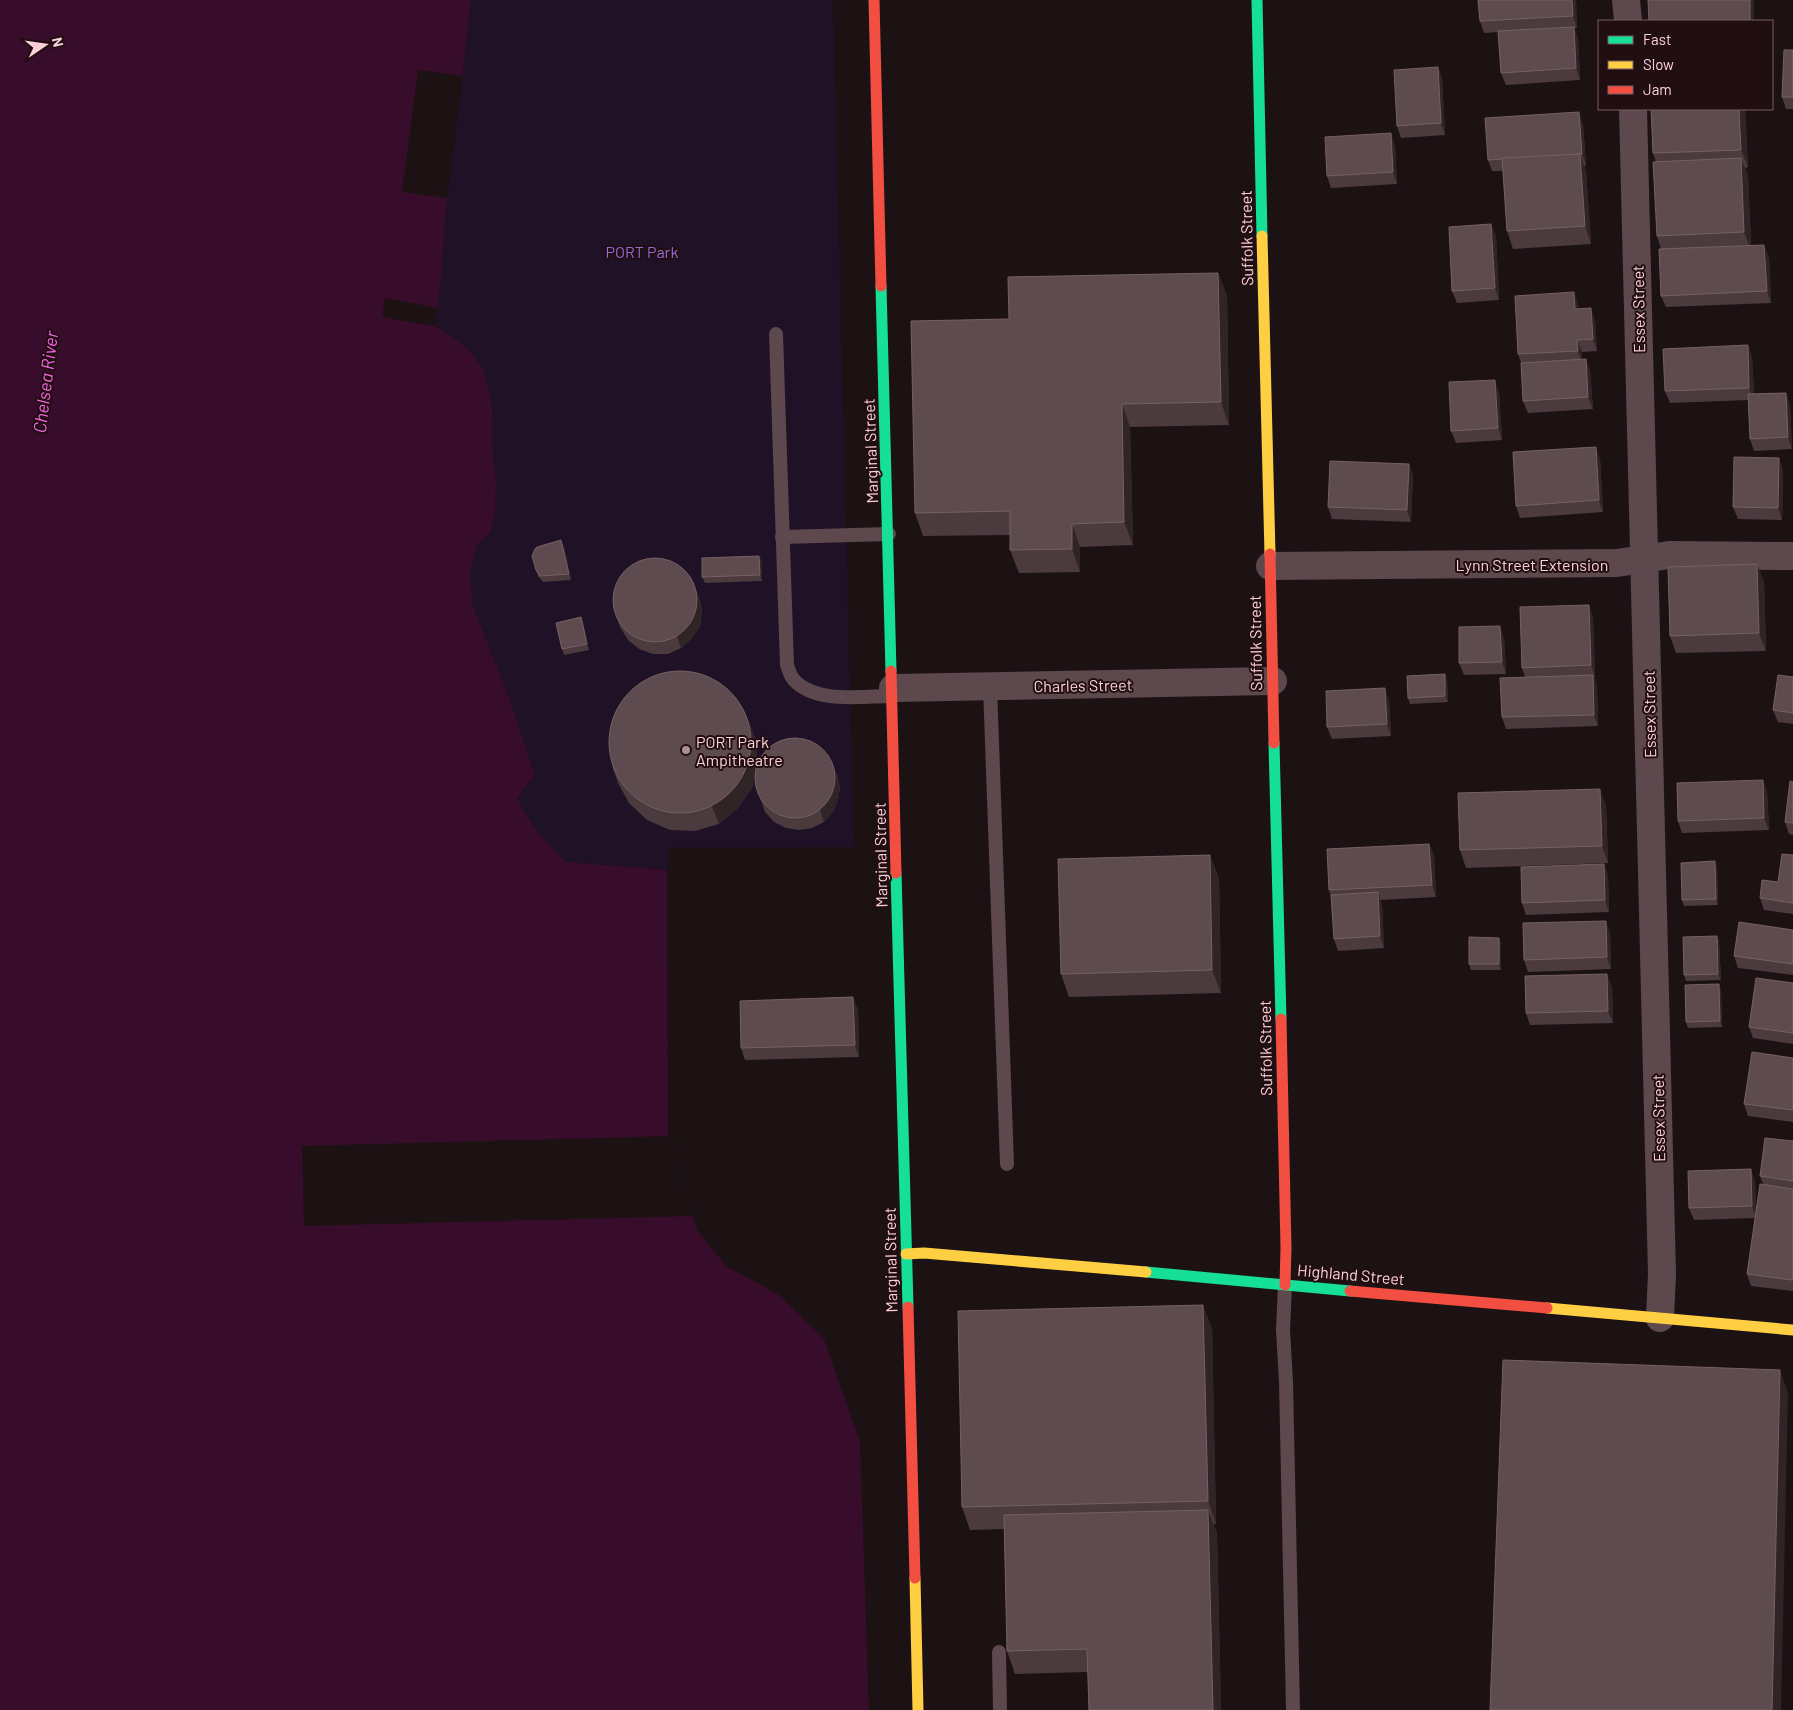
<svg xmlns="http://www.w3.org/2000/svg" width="1793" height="1710" viewBox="0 0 1793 1710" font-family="Barlow,sans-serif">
<rect width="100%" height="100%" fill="#1c1214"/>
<path fill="#1f1126" d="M471,0H833L854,847L668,848L667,870L566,862L535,829L517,798L535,775L510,700L473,606L470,572L477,546L491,531L495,511L496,482L493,455L492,407L484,370L469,350L450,335L434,326C443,284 443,240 447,197C455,131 464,66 471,0Z"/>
<path fill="#380d2b" d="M0,0H471C464,66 455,131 447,197C443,240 443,284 434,326L450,335L469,350L484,370L492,407L493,455L496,482L495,511L491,531L477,546L470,572L473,606L510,700L535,775L517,798L535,829L566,862L667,870L668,1136L697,1230L726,1266L779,1295L824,1339L860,1442L869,1710H0Z"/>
<g fill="#1c1214">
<path d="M418,70L463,76L447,198L402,192Z"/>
<path d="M385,298L438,308L434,326L382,317Z"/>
<path d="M671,1136L695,1216L304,1226L302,1146Z"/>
</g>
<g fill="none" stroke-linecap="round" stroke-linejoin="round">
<g stroke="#5c484d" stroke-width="14">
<path d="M776,334L787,665C789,670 790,676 794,680C816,704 863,696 893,696"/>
<path d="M782,537L889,534"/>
<path d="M990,686L1007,1164"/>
<path d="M1285,1285L1283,1330L1286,1382L1293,1710"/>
<path d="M999,1652L1000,1710"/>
</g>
<g stroke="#5c484d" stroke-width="28">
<path d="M1626,0L1628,21"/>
<path d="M1633,109L1662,1274L1660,1318"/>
<path d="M1270,566L1617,563L1669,555L1793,556"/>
<path d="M893,688L1273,681"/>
</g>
<g stroke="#16e098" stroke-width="11">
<path d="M1257,0L1262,236"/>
<path d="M881,286L891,671"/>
<path d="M1274,743L1281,1019"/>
<path d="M896,873L908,1307"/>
<path d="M1146,1272L1350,1291"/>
</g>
<g stroke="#ffcf43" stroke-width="11">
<path d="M1262,236L1270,554"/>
<path d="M906,1254L924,1253L1146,1272"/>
<path d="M1547,1308L1793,1330"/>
<path d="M915,1578L918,1710"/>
</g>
<g stroke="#f24e42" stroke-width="11">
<path d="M874,0L881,286"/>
<path d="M1270,554L1274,743"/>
<path d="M891,671L896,873"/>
<path d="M1281,1019L1286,1248L1285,1285"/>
<path d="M1350,1291L1547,1308"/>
<path d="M908,1307L915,1578"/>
</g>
</g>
<g fill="#4b3b3e">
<path d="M1478,0H1576L1577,28H1574L1578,39L1580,80L1506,85L1501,73L1498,32L1484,33L1480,21Z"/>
<path d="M1793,50V109H1786L1782,97Z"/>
<path d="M1438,67L1442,79L1445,135L1401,138L1397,126Z"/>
<path d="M1745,109L1748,167L1745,168L1748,176L1751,245L1769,257L1771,303L1666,307L1661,296V249L1657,236L1656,162L1653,153Z"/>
<path d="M1583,124L1586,166H1584L1586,171L1591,244L1513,249L1507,231L1503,171H1492L1488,160Z"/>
<path d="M1395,145L1397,184L1331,188L1327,176Z"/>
<path d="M1496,236L1499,300L1457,303L1452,291Z"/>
<path d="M1218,273L1227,296L1229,425L1130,427L1133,545L1080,547V572L1019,573L1010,550V535L923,536L915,513L1009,319Z"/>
<path d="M1578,304V309L1595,320L1597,351L1582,352V359H1586L1590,371L1593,409L1528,413L1523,401L1521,363L1518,354Z"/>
<path d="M1752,357L1754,394L1786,393L1790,405L1792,449L1754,451L1750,439L1748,400L1670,403L1665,391Z"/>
<path d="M1499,392L1502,440L1456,443L1451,431Z"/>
<path d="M1600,459L1603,512L1520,518L1516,506Z"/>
<path d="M1409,464L1413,476L1411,522L1332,519L1328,507Z"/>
<path d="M1783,469L1782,520L1738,519L1733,507Z"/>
<path d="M564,546L571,580L543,582L538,576L536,570Z"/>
<path d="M759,556L762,562V581L705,583L702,577Z"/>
<path d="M1764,581L1766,651L1676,653L1670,636Z"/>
<path d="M700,599L702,612L700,626L692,638L681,648L668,654H653L639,649L628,640L620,627L616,615Z"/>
<path d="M581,617L583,623L589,650L564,655L562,649Z"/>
<path d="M1593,617L1595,677H1594L1597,687L1598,726L1506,729L1502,717L1525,677L1522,668Z"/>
<path d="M1504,638L1506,674L1464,675L1459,663Z"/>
<path d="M1793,677V724L1778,722L1773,710Z"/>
<path d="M1447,680L1448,702L1410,704L1408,698Z"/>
<path d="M1389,700L1391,736L1332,739L1327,727Z"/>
<path d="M749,721L755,738L758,763L837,774L840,787L838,800L833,812L824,822L812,828L799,830L786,828L774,822L765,812L756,787L755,777L752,788L738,808L719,824L695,831L670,830L647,820L629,803L618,783L612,766Z"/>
<path d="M1763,780L1767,792L1769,830L1682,833L1678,821Z"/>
<path d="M1793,782V835L1789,834L1785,822Z"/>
<path d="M1606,806L1608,863L1466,868L1460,850Z"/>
<path d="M1429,844L1434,855L1436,897L1380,900L1382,904L1384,948L1338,951L1334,939L1331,897L1329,890Z"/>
<path d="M1793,855V914L1764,910L1760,898L1778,882Z"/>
<path d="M1604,864L1608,876L1609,912L1526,915L1522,903Z"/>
<path d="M1717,868L1718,905L1684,906L1682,900Z"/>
<path d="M1219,878L1221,993L1069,997L1061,974Z"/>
<path d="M1793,930V975L1738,968L1734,956Z"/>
<path d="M1610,933L1611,969L1528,972L1524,960Z"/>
<path d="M1717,936L1719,942L1721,980L1686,981L1684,975Z"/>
<path d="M1499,938L1501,944V970H1471L1469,964Z"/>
<path d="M1793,983V1044L1753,1038L1749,1027Z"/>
<path d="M1612,986L1613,1023L1530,1025L1526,1013Z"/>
<path d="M1721,990L1722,1027L1688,1028L1686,1022Z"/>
<path d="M858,1009L859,1057L745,1060L741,1048Z"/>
<path d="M1793,1058V1122L1748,1116L1744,1104Z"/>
<path d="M1793,1141V1291L1751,1286L1747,1274L1755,1218L1694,1220L1689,1208L1755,1181L1756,1209L1763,1184L1760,1176Z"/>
<path d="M1212,1328L1216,1524H1213L1217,1533L1221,1710H1089L1088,1672L1015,1674L1007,1651L1004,1529L970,1530L962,1507Z"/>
</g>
<g fill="#302426">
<path d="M1572,0H1576L1577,28L1573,16Z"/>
<rect x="1750" y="0" width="4" height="21"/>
<path d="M1574,27L1578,39L1580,80L1576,68Z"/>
<path d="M1438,67L1442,79L1445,135L1441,123Z"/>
<path d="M1739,109H1745L1748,167L1741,150Z"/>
<path d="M1579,112L1583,124L1586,166L1582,154Z"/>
<path d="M1391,133L1395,145L1397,184L1393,172Z"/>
<path d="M1580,154L1586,171L1591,244L1585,226Z"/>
<path d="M1741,158L1748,176L1751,250L1744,232Z"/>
<path d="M1491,224L1496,236L1499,300L1495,288Z"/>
<path d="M1764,245L1769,257L1771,303L1767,291Z"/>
<path d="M1218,273L1227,296L1229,425L1221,402Z"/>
<path d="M1574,292L1578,304L1579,321L1575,309Z"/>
<path d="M1591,308L1595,320L1597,351L1593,339Z"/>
<path d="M1577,340L1582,352V363L1578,351Z"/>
<path d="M1748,345L1752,357L1754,400L1749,388Z"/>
<path d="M1586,359L1590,371L1593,409L1588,397Z"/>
<path d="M1495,380L1499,392L1502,440L1498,428Z"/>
<path d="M1786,393L1790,405L1792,449L1788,437Z"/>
<path d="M1122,404L1130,427L1133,545L1124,522Z"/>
<path d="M1596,447L1600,459L1603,512L1599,500Z"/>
<path d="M1779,458L1783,469L1782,520L1778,508Z"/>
<path d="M1409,464L1413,476L1411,522L1407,510Z"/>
<path d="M1072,524L1080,547V572L1072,549Z"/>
<path d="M561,540L564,546L571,580L569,574Z"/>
<path d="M759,556L762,562V581L760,575Z"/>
<path d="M1757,564L1764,581L1766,651L1759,633Z"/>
<path d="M695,587L700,599L702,612L700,626L692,638L681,648L677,636Z"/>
<path d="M1589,605L1593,617L1595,677L1591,665Z"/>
<path d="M581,617L583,623L589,650L587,644Z"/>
<path d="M1500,626L1504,638L1506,674L1502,662Z"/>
<path d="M1445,674L1447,680L1448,702L1445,696Z"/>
<path d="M1593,675L1597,687L1598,726L1594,715Z"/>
<path d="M1385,688L1389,700L1391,736L1387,724Z"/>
<path d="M749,721L755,738L758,763L752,788L738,808L719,824L712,806Z"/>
<path d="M832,762L837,774L840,787L838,800L833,812L824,822L820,810Z"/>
<path d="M1763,780L1767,792L1769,830L1764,818Z"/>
<path d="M1600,789L1606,806L1608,863L1602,846Z"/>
<path d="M1429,844L1434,855L1436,897L1432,885Z"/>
<path d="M1210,855L1219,878L1221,993L1212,970Z"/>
<path d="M1715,861L1717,868L1718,905L1716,899Z"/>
<path d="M1604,864L1608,876L1609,912L1605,900Z"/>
<path d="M1378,892L1382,904L1384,948L1380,936Z"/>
<path d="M1606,921L1610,933L1611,969L1607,957Z"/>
<path d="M1717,936L1719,942L1721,980L1718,974Z"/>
<path d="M1499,938L1501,944V970L1499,964Z"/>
<path d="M1607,974L1612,986L1613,1023L1608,1011Z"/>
<path d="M1719,984L1721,990L1722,1027L1720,1021Z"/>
<path d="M853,997L858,1009L859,1057L855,1045Z"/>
<path d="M1751,1169L1755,1181L1756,1218L1752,1206Z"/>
<path d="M1203,1305L1212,1328L1216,1524L1208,1501Z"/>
<path d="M1780,1370L1788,1393L1781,1710H1772Z"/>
<path d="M1208,1510L1217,1533L1221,1710H1213Z"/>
</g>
<g fill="#5e4b4f" stroke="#776064">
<path d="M1478,0H1572L1573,16L1480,21Z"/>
<path d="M1648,0H1750V21H1649Z"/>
<path d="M1574,27L1576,68L1501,73L1498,31Z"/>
<path d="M1784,50H1793V97H1782Z"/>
<path d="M1438,67L1441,123L1397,126L1394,70Z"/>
<path d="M1651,109H1739L1741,150L1653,153Z"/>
<path d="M1579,112L1582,154L1488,160L1485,118Z"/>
<path d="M1391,133L1393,172L1327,176L1325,137Z"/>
<path d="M1580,154L1585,226L1507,231L1502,158Z"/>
<path d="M1741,158L1744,232L1657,236L1653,162Z"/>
<path d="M1491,224L1495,288L1452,291L1449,227Z"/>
<path d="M1764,245L1767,291L1661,296L1659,249Z"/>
<path d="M1218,273L1221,402L1122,404L1124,522L1072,524V549L1010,550V511L915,513L911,321L1009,319L1008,277Z"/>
<path d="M1574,292L1575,309L1591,308L1593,339L1577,340L1578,351L1518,354L1515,296Z"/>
<path d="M1748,345L1749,388L1665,391L1663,349Z"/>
<path d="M1586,359L1588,397L1523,401L1521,363Z"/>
<path d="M1495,380L1498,428L1451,431L1449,382Z"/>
<path d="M1786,393L1788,437L1750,439L1748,394Z"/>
<path d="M1596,447L1599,500L1516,506L1513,452Z"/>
<path d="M1734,457L1779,458L1778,508L1733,507Z"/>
<path d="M1330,461L1409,464L1407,510L1328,507Z"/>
<path d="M561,540L569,574L540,576L536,570L532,556L535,549L537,547Z"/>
<path d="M759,556L760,575L702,577V558Z"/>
<circle cx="655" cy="600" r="42"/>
<path d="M1757,564L1759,633L1670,636L1668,567Z"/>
<path d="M1589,605L1591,665L1522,668L1520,607Z"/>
<path d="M581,617L587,644L562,649L556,623Z"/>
<path d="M1500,626L1502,662L1459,663V627Z"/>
<circle cx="680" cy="742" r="71"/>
<path d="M1445,674V696L1408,698L1407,676Z"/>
<path d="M1593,675L1594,715L1502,717L1500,678Z"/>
<path d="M1778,675L1793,677V713L1773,710Z"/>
<path d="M1385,688L1387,724L1327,727L1326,691Z"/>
<circle cx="795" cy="778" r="40"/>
<path d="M1763,780L1764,818L1678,821L1677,783Z"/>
<path d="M1790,781L1793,782V823L1785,822Z"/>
<path d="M1600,789L1602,846L1460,850L1458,793Z"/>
<path d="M1429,844L1432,885L1329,890L1327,849Z"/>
<path d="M1782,854L1793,855V903L1760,898L1762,880L1778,882Z"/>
<path d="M1210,855L1212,970L1061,974L1058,859Z"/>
<path d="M1715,861L1716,899L1682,900L1681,863Z"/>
<path d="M1604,864L1605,900L1522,903L1521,867Z"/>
<path d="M1378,892L1380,936L1334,939L1331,895Z"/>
<path d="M1606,921L1607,957L1524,960L1523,923Z"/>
<path d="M1739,922L1793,930V964L1734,956Z"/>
<path d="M1717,936L1718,974L1684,975L1683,937Z"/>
<path d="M1469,937L1499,938V964H1469Z"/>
<path d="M1607,974L1608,1011L1526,1013L1525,976Z"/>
<path d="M1756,978L1793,983V1033L1749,1027Z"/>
<path d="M1719,984L1720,1021L1686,1022L1685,985Z"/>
<path d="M853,997L855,1045L741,1048L740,1001Z"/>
<path d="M1752,1052L1793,1058V1110L1744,1104Z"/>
<path d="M1765,1138L1793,1141V1181L1760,1176Z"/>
<path d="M1751,1169L1752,1206L1689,1208L1688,1171Z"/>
<path d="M1760,1184L1793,1189V1273L1792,1280L1747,1274Z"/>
<path d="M1203,1305L1208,1501L962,1507L958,1311Z"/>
<path d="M1503,1360L1780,1370L1772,1710H1490Z"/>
<path d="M1208,1510L1213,1710H1089L1087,1649L1007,1651L1004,1515Z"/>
</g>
<circle fill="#ae8d95" stroke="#200e11" stroke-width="2" cx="686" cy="750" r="5"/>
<g text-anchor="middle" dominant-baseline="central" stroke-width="4" stroke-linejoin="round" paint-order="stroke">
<g font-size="16" fill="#fccfda" stroke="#200e11">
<text transform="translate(1246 238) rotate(-91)">Suffolk Street</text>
<text transform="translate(1638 309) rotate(-91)">Essex Street</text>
<text transform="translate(870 451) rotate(-92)">Marginal Street</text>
<text x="1532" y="564">Lynn Street Extension</text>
<text transform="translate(1255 643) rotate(-91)">Suffolk Street</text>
<text transform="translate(1083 685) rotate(-1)">Charles Street</text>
<text transform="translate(1649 714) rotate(-91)">Essex Street</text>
<text transform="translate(880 855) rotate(-91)">Marginal Street</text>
<text transform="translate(1265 1048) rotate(-91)">Suffolk Street</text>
<text transform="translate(1658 1118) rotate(-91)">Essex Street</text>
<text transform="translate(890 1260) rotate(-91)">Marginal Street</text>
<text transform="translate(1351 1274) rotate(5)">Highland Street</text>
</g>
<g font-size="16" fill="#9668da" stroke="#200e11">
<text x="642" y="251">PORT Park</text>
</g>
<g font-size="16" fill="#fccfda" stroke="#200e11" text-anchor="start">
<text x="696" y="741">PORT Park<tspan x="696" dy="18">Ampitheatre</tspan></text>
</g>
<g font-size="18" font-style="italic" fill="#f663e5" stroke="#200e11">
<text transform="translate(45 382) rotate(-83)">Chelsea River</text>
</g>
</g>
<rect x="1598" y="20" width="175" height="90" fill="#200e11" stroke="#785b61"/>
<rect x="1608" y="36" width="25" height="8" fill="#16e098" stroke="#785b61"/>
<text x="1643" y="45" font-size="15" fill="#fccfda">Fast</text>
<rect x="1608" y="61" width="25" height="8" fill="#ffcf43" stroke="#785b61"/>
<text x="1643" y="70" font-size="15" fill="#fccfda">Slow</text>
<rect x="1608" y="86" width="25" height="8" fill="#f24e42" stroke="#785b61"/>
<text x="1643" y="95" font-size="15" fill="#fccfda">Jam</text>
<g transform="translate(45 45) rotate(77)" stroke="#200e11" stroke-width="4" paint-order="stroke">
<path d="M0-4L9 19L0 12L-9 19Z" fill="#fccfda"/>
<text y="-8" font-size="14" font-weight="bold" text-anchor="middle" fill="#fccfda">N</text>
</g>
</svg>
